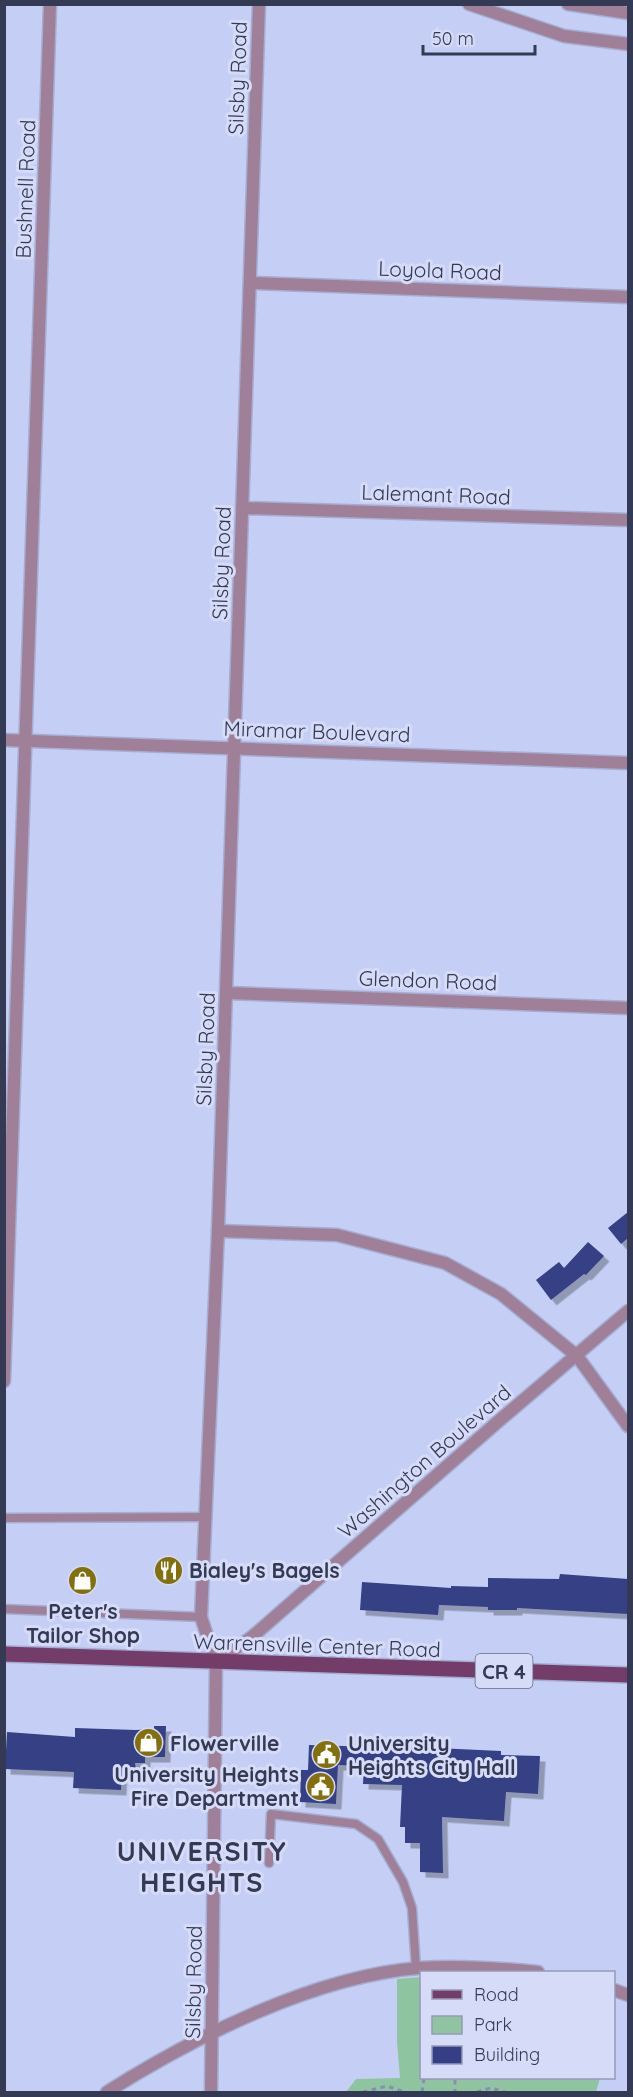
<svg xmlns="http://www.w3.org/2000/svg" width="633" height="2097" viewBox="0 0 633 2097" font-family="Quicksand,sans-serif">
<defs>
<filter id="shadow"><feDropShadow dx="5.5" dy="5.5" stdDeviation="0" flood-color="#0004"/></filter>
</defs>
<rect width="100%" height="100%" fill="#c5cff6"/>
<path fill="#8fc4a0" d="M421,1977L422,2078H600L596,2092H346L356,2079L400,2078L397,2042V1979Z"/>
<g fill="#363f85" filter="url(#shadow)">
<path d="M628,1212V1238L621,1244L608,1228Z"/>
<path d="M588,1242L604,1256L586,1275L584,1274L551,1300L536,1280L559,1262L564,1268Z"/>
<path d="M560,1574L628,1579V1614L517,1608V1610H488V1607L439,1605L438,1615L360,1610L362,1582L451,1588V1586L488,1587V1578L559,1579Z"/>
<path d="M154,1726H166L165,1757H145V1763H135L136,1769H122L121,1790L73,1788L74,1772L5,1769L7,1732L75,1737V1728L136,1730L154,1729Z"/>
<path d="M376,1742H393V1746L501,1751V1755L540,1756L538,1794L506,1792L504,1821L442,1817L443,1873L420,1872V1843H405V1827H400L402,1785L363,1784L364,1766L338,1765L336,1804L300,1802L301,1770H308L309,1745L376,1747Z"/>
</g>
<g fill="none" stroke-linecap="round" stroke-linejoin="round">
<defs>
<g id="service">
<path d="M4,1518L205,1517"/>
<path d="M4,1609L201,1617"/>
<path d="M269,1863L271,1814L356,1824L378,1839L403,1882L412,1908L416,1968"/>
</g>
<g id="minor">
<path d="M251,283L628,297"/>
<path d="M243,508L628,520"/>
<path d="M4,740L628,763"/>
<path d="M227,993L628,1008"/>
<path d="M218,1231L337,1235L445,1263L501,1294L577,1356L628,1426"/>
<path d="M4,1381L50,4"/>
<path d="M216,1663L253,1636L501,1419L628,1311"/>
<path d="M614,1990L628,1995"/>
<path d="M107,2092C194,2037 315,1976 419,1968C458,1965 499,1968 538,1972"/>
<path d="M211,2092L216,1663L201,1617L218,1231L259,4"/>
</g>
<g id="tertiary">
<path d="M469,4L564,36L628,44"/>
<path d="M568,4L628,13"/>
</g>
<path id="primary" d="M4,1654L628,1675"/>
</defs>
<use href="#service" stroke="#a5aed2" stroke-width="11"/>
<use href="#minor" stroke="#a5aed2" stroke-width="15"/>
<use href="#tertiary" stroke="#a5aed2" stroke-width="15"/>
<use href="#primary" stroke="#a5aed2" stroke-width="18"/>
<g stroke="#878fb1" stroke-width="3" stroke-dasharray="4.5 4.5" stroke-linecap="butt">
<path d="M455,2080V2092"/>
<path d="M363,2092L387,2086L404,2092"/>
<path d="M422,2092L424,2078"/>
<path d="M477,2092L491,2088L505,2092"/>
</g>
<use href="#service" stroke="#a08098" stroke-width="8"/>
<use href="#minor" stroke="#a08098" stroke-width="12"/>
<use href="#tertiary" stroke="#a08098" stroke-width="12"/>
<use href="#primary" stroke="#733c69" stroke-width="15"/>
</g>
<defs>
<symbol id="restaurant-disc" viewBox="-11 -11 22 22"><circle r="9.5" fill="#846f0d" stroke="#d6dcf7"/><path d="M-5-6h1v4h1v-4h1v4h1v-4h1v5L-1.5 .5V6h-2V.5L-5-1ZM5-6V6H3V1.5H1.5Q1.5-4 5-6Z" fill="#fff"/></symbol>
<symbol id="shop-disc" viewBox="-11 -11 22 22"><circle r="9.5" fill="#846f0d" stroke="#d6dcf7"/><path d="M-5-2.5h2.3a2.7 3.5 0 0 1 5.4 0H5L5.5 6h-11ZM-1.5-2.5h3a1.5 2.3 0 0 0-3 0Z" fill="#fff"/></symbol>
<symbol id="civic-disc" viewBox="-11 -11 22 22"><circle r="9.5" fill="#846f0d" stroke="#d6dcf7"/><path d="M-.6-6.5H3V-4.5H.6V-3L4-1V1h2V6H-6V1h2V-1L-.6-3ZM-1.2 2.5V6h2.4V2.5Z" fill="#fff"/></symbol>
</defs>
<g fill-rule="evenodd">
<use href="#restaurant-disc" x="152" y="1554" width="33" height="33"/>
<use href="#shop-disc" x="66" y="1564" width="33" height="33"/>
<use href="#shop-disc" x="132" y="1726" width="33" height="33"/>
<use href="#civic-disc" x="310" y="1738" width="33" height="33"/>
<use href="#civic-disc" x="304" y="1770" width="33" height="33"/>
</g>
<g text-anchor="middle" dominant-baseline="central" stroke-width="6" stroke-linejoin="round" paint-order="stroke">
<rect fill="#d6dcf7" stroke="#656b85" stroke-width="1.5" x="475.5" y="1654" width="57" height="34" rx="4.5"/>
<g font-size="20" font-weight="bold" fill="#343a54">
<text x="504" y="1671">CR 4</text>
</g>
<g font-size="21" fill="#343a54" stroke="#d6dcf7">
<text transform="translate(237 78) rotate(-88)">Silsby Road</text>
<text transform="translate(25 189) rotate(-88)">Bushnell Road</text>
<text transform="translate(440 270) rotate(2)">Loyola Road</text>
<text transform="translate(436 494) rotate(2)">Lalemant Road</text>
<text transform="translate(221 563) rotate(-88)">Silsby Road</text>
<text transform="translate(317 731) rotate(2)">Miramar Boulevard</text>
<text transform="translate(428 980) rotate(2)">Glendon Road</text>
<text transform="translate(205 1049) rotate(-88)">Silsby Road</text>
<text transform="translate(424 1461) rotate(-41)">Washington Boulevard</text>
<text transform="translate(317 1645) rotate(2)">Warrensville Center Road</text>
<text transform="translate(193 1982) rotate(-89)">Silsby Road</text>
</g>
<g font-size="21" font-weight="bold" fill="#343a54" stroke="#d6dcf7" text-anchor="start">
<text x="189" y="1570">Bialey's Bagels</text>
<text x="83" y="1611" text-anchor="middle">Peter's<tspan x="83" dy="24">Tailor Shop</tspan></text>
<text x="170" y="1743">Flowerville</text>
<text x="348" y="1743">University<tspan x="348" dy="24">Heights City Hall</tspan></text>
<text x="299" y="1774" text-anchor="end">University Heights<tspan x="299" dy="24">Fire Department</tspan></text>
</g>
<g font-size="27" font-weight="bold" letter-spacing="1.5" fill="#343a54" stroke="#d6dcf7">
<text x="202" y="1851">UNIVERSITY<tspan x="202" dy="31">HEIGHTS</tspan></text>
</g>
</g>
<rect width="633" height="2097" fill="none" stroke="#343a54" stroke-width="12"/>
<rect x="420" y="1971" width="195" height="108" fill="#d6dcf7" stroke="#959bb6" stroke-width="1.5"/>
<rect x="432" y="1990" width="30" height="9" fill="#733c69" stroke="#959bb6" stroke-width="1.5"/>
<text x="474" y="2001" font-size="18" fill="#343a54">Road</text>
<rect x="432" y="2016" width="30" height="18" fill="#8fc4a0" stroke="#959bb6" stroke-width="1.5"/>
<text x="474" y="2031" font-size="18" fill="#343a54">Park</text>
<rect x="432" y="2046" width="30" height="18" fill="#363f85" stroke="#959bb6" stroke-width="1.5"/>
<text x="474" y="2061" font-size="18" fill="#343a54">Building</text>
<path d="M423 45v9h112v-9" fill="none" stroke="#343a54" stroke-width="3"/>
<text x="432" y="45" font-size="18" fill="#343a54" stroke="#d6dcf7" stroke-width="4.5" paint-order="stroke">50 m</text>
</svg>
